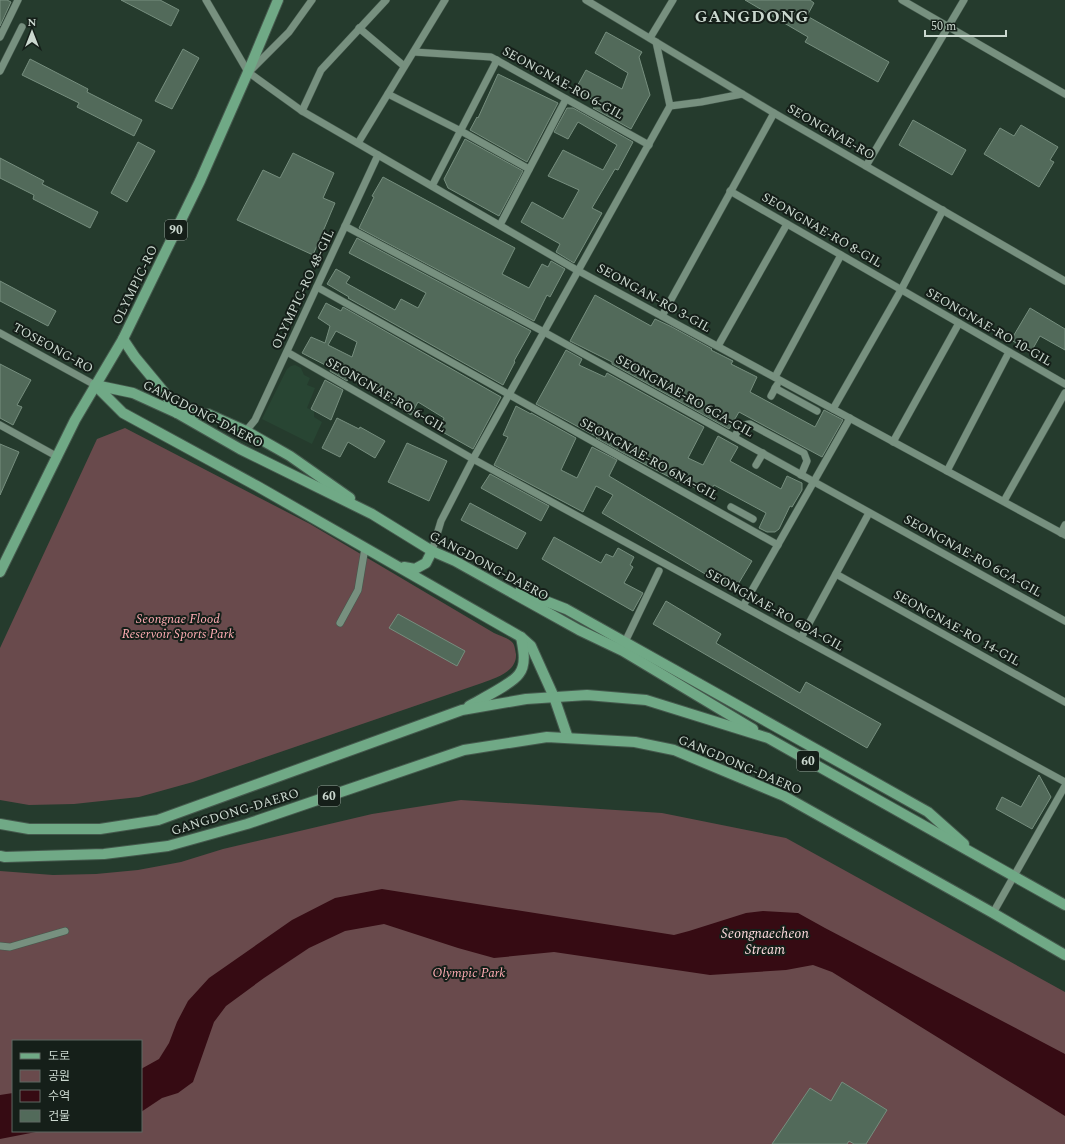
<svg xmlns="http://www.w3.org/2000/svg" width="1065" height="1144" viewBox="0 0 1065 1144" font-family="Spectral,'Noto Sans KR',serif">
<rect width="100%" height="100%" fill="#253b2d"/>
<path fill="#284533" d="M295,365L301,368L304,375L310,378L307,385L315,388L307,408L314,411V417L322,422L312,444L262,419L287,369L291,366Z"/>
<g fill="#694a4c" fill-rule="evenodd">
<path d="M125,428L310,524L494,633C500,636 508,638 512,642C515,645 515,650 516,654C517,672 495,678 482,683L193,782L139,797L74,804L29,805L0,800V648L97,439Z"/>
<path d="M461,800L662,813L786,838L1065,992V1144H0V871L53,875L96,874L138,870L181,862L223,849L372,814ZM13,1041H141V1131H13Z"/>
</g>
<g fill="#360b13">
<path d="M382,889L674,935L689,931L746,913L763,911L798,913L825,928L1065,1054V1116L832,972L813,965L786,970L710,975L554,952L494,958L458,948L384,924L345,931L309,948L264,978L226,1006L214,1022L193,1082L178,1093L162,1098L141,1112V1069L159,1059L169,1043L177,1022L188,1001L209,978L292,920L335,898Z"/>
<path d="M13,1093V1131H41L0,1139V1095Z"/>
</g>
<g fill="#526a5a" stroke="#768e7e" fill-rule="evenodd">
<path d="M0,0H7L11,2L0,26Z"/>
<path d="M121,0H160L179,10L171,26Z"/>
<path d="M745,0H810L814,3L807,16L889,62L878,82L805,42L808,37Z"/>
<path d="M606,32L642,52L639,57L650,95L631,129L593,108H608L575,90L586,70L622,89L628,73L595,53Z"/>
<path d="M183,49L199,58L172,109L155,101Z"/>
<path d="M30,59L88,89L87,92L142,120L134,136L77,107L79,103L22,75Z"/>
<path d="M498,74L558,103L527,162L470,130L477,117L478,118Z"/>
<path d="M567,108H573L633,142L618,170L615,169L592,208L602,213L574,263L556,252L560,244L521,222L532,202L563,219L579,190L548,176L563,150L603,170L617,145L578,122L568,139L554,132Z"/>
<path d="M913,120L966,150L952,175L899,145Z"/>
<path d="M1021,125L1058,147L1050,160L1054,162L1039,187L984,154L1000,128L1014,136Z"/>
<path d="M465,139L523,171L499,216L448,188L444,179Z"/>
<path d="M138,142L155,151L127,202L111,193Z"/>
<path d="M293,153L334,173L323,198L335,203L313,255L237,220L263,170L280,178Z"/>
<path d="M0,158L44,181L42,184L98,212L90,228L33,199L34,195L0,178Z"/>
<path d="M383,177L515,248L502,274L529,288L542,264L548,267L551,261L565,269L550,297L547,295L534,321L359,228L374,197L372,196Z"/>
<path d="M357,238L531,331L514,361L515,362L503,385L348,298L349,297L327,284L336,269L350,277L346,283L395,310L401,299L418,308L426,293L349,253Z"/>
<path d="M0,281L56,311L48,326L0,301Z"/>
<path d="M595,295L651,326L655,319L672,327L712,349L711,350L733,361L731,364L757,377L750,392L815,427L824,410L843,420L822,457L739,412L729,429L612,364V362L570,341Z"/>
<path d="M326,303L341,311L343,307L501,397L473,449L439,430L444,418L418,402L411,415L352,379L349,378L347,381L330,371L331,368L302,353L311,337L325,343L330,326L318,318ZM336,331L357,342L352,357L328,345Z"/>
<path d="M1030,308L1065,329V350L1040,336L1031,352L1011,340Z"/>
<path d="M566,350L582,359L579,365L605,377L607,373L704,427L688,458L703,465L718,436L738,447L730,461L781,489L787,476L802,483V490L792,507L790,506L779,529L775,532H767L759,528L766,513L714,485L708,495L684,482L683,484L623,453L596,438L597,437L536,404Z"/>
<path d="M0,364L31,380L17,405L22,407L13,425L0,418Z"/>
<path d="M325,380L343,390L331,420L311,409Z"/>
<path d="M516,406L531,414V413L576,438L561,470L577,478L592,447L617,460L609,476L752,561L734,591L602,513L613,495L596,486L583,512L494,465L508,437L503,435Z"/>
<path d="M337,418L359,429L360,427L385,441L375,458L348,442L340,457L322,448Z"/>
<path d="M407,443L447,461L429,501L388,482Z"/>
<path d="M0,444L19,452L0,495Z"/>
<path d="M490,474L549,506L541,521L481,488Z"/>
<path d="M470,503L526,533L517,549L461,520Z"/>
<path d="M554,537L601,563L606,554L613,557L618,548L634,557L630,565L633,567L624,583L643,593L633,611L542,559Z"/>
<path d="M666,601L721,634L716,643L800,693L806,682L881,724L867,748L653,624Z"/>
<path d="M398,614L465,651L457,666L389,628Z"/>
<path d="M1039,775L1051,797L1032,829L996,809L1002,797L1021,807Z"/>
<path d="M842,1082L887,1110L866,1144H854L849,1141L847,1144H772L810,1088L831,1101Z"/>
</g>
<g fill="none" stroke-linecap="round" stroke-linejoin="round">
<defs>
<g id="minor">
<path d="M206,0L248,72L302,111L575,269L1065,535"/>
<path d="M586,0L774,113L1065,281"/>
<path d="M902,0L1065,94"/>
<path d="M359,28L404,66"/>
<path d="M0,37L18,0"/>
<path d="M650,38L673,0"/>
<path d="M414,52L491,57L649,145"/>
<path d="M0,71L22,27"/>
<path d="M250,71L289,32L312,0"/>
<path d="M388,94L461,131L529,169"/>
<path d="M670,106L701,102L742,94"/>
<path d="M302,111L321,70L386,0"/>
<path d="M358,143L445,0"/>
<path d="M866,166L964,0"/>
<path d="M432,186L497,60"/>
<path d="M730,191L1065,384"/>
<path d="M500,225L566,99"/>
<path d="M345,226L544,332L1065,621"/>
<path d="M317,287L778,545"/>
<path d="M662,316L774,113"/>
<path d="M0,333L95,385"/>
<path d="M718,346L787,224"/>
<path d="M287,352L473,459L1065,782"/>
<path d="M775,377L841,255"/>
<path d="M775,388L817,411"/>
<path d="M771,396L777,385"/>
<path d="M833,409L901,290L943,210"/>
<path d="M0,425L58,457"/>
<path d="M246,431L255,420L378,155"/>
<path d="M734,437C738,431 741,424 750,424L804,453L807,461L801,475"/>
<path d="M893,442L959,323"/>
<path d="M756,465L763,453"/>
<path d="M947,471L1009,352"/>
<path d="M1004,501L1065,393"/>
<path d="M731,507L753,519"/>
<path d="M1061,533L1065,525"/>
<path d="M432,551L441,521L473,459L670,106L656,42"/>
<path d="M836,574L1065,702"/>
<path d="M743,606L850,418"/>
<path d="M340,623L358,590L365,548"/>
<path d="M801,638L869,513"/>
<path d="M625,642L659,571"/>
<path d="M993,913L1065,786"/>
<path d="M0,946L10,947L65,931"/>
</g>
<g id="major">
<path d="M123,339L135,357L164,392L177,413L208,414L246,431L290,456L350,498"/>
<path d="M95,385L133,393L177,413L240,449L372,514L432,551L455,561L579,630L623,651L753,729"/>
<path d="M95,385L123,413L257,486L521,637L531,646L554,697L568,738"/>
<path d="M404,567L415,569L426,563L432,551"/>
<path d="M0,572L75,420L123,339L200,181L248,72L278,0"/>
<path d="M520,591L566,609L928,812L964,844"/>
<path d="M469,706C481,699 512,684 519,674C527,664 523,648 521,637"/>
<path d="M0,824L29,829H100L158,820L462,710L526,699L587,695L646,700L768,738L1065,905"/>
<path d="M0,856L5,857L104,854L168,846L247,824L464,750L547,737L635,742L674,750L784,796L993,913L1065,955"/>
</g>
</defs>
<use href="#minor" stroke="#45594d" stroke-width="8"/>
<use href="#major" stroke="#45594d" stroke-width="12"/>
<use href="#minor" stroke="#77907f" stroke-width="7"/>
<use href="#major" stroke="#70a986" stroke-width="10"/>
</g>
<g text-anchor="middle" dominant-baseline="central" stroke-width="4" stroke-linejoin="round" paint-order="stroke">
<g fill="#151f19" stroke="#94a098" stroke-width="1">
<rect x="165" y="220" width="22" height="20" rx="3"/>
<rect x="797" y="751" width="22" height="20" rx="3"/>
<rect x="318" y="786" width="22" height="20" rx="3"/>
</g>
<g font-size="12" font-weight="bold" fill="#cbd8cf">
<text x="176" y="230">90</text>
<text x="808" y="761">60</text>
<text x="329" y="796">60</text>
</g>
<g font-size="13" fill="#cbd8cf" stroke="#151f19">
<text transform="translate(563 83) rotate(29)">SEONGNAE-RO 6-GIL</text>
<text transform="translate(831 132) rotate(30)">SEONGNAE-RO</text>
<text transform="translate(822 230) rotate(30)">SEONGNAE-RO 8-GIL</text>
<text transform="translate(135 285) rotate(-64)">OLYMPIC-RO</text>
<text transform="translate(303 289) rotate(-65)">OLYMPIC-RO 48-GIL</text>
<text transform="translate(654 298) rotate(29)">SEONGAN-RO 3-GIL</text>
<text transform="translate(989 327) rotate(30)">SEONGNAE-RO 10-GIL</text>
<text transform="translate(53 348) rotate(29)">TOSEONG-RO</text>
<text transform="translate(386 395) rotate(30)">SEONGNAE-RO 6-GIL</text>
<text transform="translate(685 396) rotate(29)">SEONGNAE-RO 6GA-GIL</text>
<text transform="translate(203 414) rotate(27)">GANGDONG-DAERO</text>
<text transform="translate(649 459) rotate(29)">SEONGNAE-RO 6NA-GIL</text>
<text transform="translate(973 556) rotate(29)">SEONGNAE-RO 6GA-GIL</text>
<text transform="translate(489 566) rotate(28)">GANGDONG-DAERO</text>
<text transform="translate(775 610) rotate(29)">SEONGNAE-RO 6DA-GIL</text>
<text transform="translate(957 628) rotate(29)">SEONGNAE-RO 14-GIL</text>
<text transform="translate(740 765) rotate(23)">GANGDONG-DAERO</text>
<text transform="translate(235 812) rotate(-17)">GANGDONG-DAERO</text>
</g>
<g font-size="13" font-style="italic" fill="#ffacb3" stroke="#151f19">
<text x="178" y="619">Seongnae Flood<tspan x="178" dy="15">Reservoir Sports Park</tspan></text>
<text x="469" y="973">Olympic Park</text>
</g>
<g font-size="14" font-style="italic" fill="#fedadd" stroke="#151f19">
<text x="765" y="933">Seongnaecheon<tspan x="765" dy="16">Stream</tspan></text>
</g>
<g font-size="17" font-weight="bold" letter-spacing="1" fill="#cbd8cf" stroke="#151f19">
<text x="752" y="17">GANGDONG</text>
</g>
</g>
<rect x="12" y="1040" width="130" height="92" fill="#151f19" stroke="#5e6962"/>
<rect x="20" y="1053" width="20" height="6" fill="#70a986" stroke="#5e6962"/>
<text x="48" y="1060" font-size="12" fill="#cbd8cf">도로</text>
<rect x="20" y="1070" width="20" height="12" fill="#694a4c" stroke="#5e6962"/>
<text x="48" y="1080" font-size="12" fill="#cbd8cf">공원</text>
<rect x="20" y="1090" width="20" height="12" fill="#360b13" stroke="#5e6962"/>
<text x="48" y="1100" font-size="12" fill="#cbd8cf">수역</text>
<rect x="20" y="1110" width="20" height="12" fill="#526a5a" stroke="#5e6962"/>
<text x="48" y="1120" font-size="12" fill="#cbd8cf">건물</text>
<g transform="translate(32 32)" stroke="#151f19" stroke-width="3" paint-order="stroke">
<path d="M0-3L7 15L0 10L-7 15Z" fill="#cbd8cf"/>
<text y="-6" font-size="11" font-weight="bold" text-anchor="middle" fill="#cbd8cf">N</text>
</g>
<path d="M925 30v6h81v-6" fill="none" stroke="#cbd8cf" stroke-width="2"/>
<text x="931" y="30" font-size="12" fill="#cbd8cf" stroke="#151f19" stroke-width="3" paint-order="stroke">50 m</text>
</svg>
